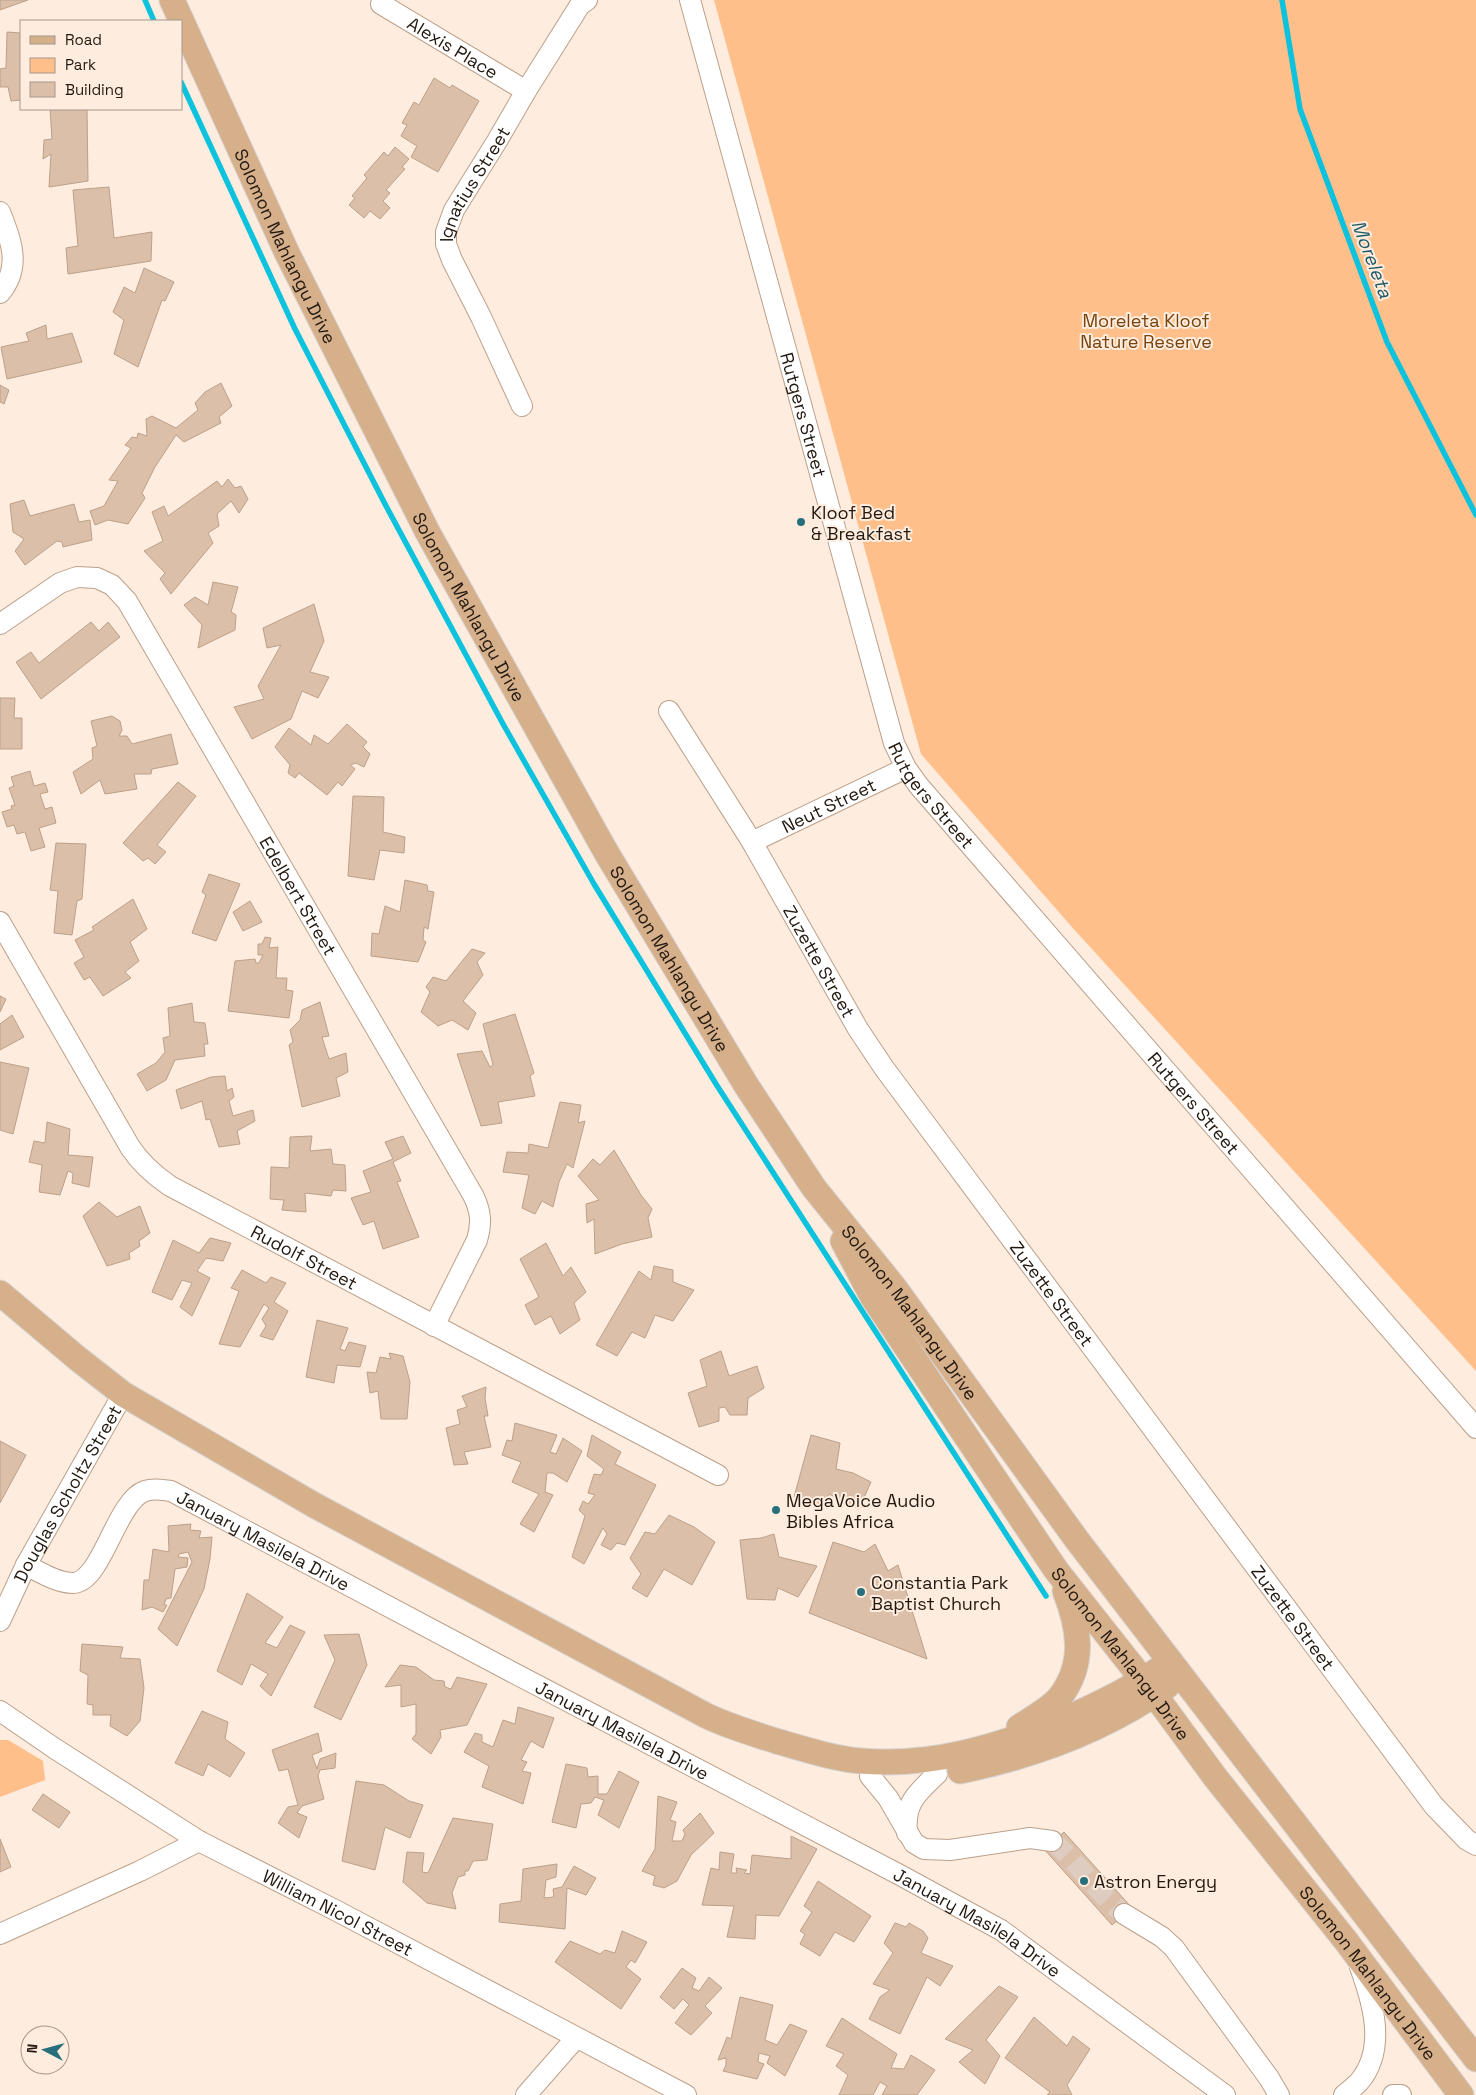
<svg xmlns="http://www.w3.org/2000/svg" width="1476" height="2095" viewBox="0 0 1476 2095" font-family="'Space Grotesk',sans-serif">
<rect width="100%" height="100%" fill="#feecde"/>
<g fill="#febf8a">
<path d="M714,0H1476V1371L1071,926L921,754Z"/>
<path d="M0,1740H8L43,1761L45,1780L0,1797Z"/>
</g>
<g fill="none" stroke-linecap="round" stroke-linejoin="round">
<g stroke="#0cc2dd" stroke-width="5.5">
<path d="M145,0L154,21"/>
<path d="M1282,0L1300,109L1387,342L1476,515"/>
<path d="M181,82L295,329L385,504L503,724L594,884L716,1084L1046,1596"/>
</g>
</g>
<g fill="#dcbfa8" stroke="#bca089">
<path d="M0,0H28L0,10Z"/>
<path d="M7,32L21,33V100L11,101L8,87H0V69L6,68Z"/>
<path d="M434,78L450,88L452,85L479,101L438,172L411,157L417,146L401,136L407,125L402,123L414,102L419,105Z"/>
<path d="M50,109H87L88,181L49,187L51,154L43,159L44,140L52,139Z"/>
<path d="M395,147L409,159L402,167L405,169L386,190L390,193L383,201L390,208L380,219L370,211L364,218L349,205L355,198L352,196L367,178L364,175L384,152L388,156Z"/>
<path d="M109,187L114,238L152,232L151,261L68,274L66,248L78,246L73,190Z"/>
<path d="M144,268L174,282L165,301L162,300L138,367L114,354L124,320L113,312L124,287L135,293Z"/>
<path d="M46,325L47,339L72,333L82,362L7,379L1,347L29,341L26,333Z"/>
<path d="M221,383L232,406L219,417L221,423L184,442L176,435L155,467L142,493L145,498L128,524L108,520L95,525L90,511L104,506L118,481L109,480L131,448L125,445L132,437L137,438L138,433L147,436L146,419L152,416L176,428L198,410L195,403L205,392Z"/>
<path d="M0,385L9,390L4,404L0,402Z"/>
<path d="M228,479L235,488L241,486L248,499L239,513L231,501L217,514L219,526L208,533L213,543L171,594L160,579L165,573L144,551L163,541L152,512L164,506L168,516L217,481L222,487Z"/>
<path d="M24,500L30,516L74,504L79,522L90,520L92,540L63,547L62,542L57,541L25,565L15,551L24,539L13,532L10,504Z"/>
<path d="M213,582L238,587L231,612L236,615L235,630L198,648L202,625L184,605L195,597L208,605Z"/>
<path d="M314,604L324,641L310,672L329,677L318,698L302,691L291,719L252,739L234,707L264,699L258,686L281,645L267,648L263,628Z"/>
<path d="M91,622L99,631L108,622L120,637L41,699L16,662L31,652L39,663Z"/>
<path d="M0,698H15L14,718H22V749H0Z"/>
<path d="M112,716L120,721L122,730L119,736H127L132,744L171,734L178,764L152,769L151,774H134L137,789L105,794L100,780L81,794L73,772L93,759L92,748L97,746L91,721Z"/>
<path d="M347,724L367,742L363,747L370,754L364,767L356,763L350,765L355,769L342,786L338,782L327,795L299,773L295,778L288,773L290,765L275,747L289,728L311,745L314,735L328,744Z"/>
<path d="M30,771L34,786L45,783L48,792L40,794L45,809L52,807L56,823L39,828L45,847L31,851L25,832L17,834L14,825L7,827L2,812L12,809L11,806L15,805L9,788L14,786L11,777Z"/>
<path d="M178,782L196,796L157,845L166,852L155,864L148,858L143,861L123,843Z"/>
<path d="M353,796L384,797L383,832L405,837L404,853L380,850L374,880L348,876Z"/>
<path d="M56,843L86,844L82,899L77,901L72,935L54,933L58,891L50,890Z"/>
<path d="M209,874L240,884L216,941L192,933L206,895L202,892Z"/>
<path d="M405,880L427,885L428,891L434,892L428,929L424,927L423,940L426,942L418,962L371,956L372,933L379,934L385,906L400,912Z"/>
<path d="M133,899L147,929L130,942L139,961L125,972L131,978L103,996L90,977L84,980L74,963L84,957L75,940L94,930L92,927Z"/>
<path d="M250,901L262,922L243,931L233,912Z"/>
<path d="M265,937L271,938L269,948L278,947L276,978H287L286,990L293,991L289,1018L228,1011L235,961L255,959L256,963H259L263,955H258V944H262Z"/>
<path d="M472,949L485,953L477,962L483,975L463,1001L476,1013L468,1030L452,1020L438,1026L421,1012L430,992L426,987L433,977L446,981Z"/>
<path d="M0,996L6,999L0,1012Z"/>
<path d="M320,1002L329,1036L322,1037L329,1059L346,1053L348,1072L336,1078L340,1096L302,1107L289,1045L293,1042L290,1030L300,1020L302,1010Z"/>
<path d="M192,1003L194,1022L205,1023L208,1044H204L205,1056L175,1060L166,1080L147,1091L137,1074L156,1063L165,1052L163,1038L170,1036L168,1008Z"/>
<path d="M515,1014L534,1073L530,1076L535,1096L498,1102L502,1123L481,1126L457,1054L482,1051L490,1067L493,1065L483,1024Z"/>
<path d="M12,1015L24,1037L0,1050V1024Z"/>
<path d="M0,1062L29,1068L13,1134L0,1130Z"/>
<path d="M225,1076L227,1091L232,1088L234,1097L229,1101L233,1116L253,1110L255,1121L237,1131L240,1144L219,1147L210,1119L206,1120L202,1101L181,1109L176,1090L211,1077Z"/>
<path d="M560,1102L581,1105L578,1123L585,1121L573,1168L567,1164L559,1182L553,1207L542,1201L535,1214L522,1208L529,1175L503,1172L507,1152L528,1153L529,1144L548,1148Z"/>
<path d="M47,1122L70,1129L68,1155L93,1157L89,1187L72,1183L73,1173L68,1171L60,1195L39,1192L42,1165L29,1162L34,1141L45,1143Z"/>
<path d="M312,1136L310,1151L331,1149L333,1164L345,1165L346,1191L333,1190L331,1196L305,1193L306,1212L282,1210L284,1200L270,1199L271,1167L289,1168L290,1137Z"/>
<path d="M403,1136L411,1153L393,1162L401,1181L397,1182L419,1237L383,1249L374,1221L363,1225L351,1198L371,1192L363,1171L393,1159L385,1142Z"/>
<path d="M614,1150L641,1195L652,1209L648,1218L652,1237L622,1244L595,1254L594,1219L587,1223L586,1204L599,1200L578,1176L593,1159L600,1165Z"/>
<path d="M99,1202L117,1217L140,1206L150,1233L139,1241L140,1246L129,1253L130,1259L107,1266L83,1216Z"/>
<path d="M210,1238L231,1243L223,1261L206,1258L197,1271L210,1278L192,1316L180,1307L192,1283L182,1280L172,1300L152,1292L173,1240L199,1253Z"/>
<path d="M546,1243L563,1276L571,1267L586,1292L574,1303L580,1320L560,1334L551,1316L535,1325L525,1305L539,1297L520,1259Z"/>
<path d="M654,1266L673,1270V1282L694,1290L673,1321L655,1315L645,1338L632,1332L617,1356L596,1345L639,1271L651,1280Z"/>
<path d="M242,1270L266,1283L271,1277L286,1283L274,1302L288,1311L273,1340L260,1336L266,1326L262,1319L269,1308L264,1304L240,1347L219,1344L239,1291L231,1288Z"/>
<path d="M317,1320L348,1328L340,1349L345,1351L349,1342L366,1346L360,1367L337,1365L334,1383L306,1377Z"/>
<path d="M721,1351L729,1376L757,1366L764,1388L748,1398L747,1415H730L725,1407L719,1408V1421L699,1427L688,1393L707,1386L700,1360Z"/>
<path d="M389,1353L403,1356L410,1382L407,1419H381L378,1391L370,1393L367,1372L376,1373L380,1357L391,1359Z"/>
<path d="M486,1387L485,1398L488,1416H484L491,1447L464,1452L468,1464L454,1465L446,1428L460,1424L457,1410L467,1407L462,1396Z"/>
<path d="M515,1423L557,1435L550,1452L556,1454L563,1438L582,1451L567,1482L553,1473H547L545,1492L553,1495L534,1532L520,1524L539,1494L512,1482L521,1462L502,1455L507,1440L512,1441Z"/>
<path d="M592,1435L621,1452L615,1464L656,1485L625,1545L617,1543L611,1550L601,1545L607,1534L603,1528L584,1564L572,1557L585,1516L579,1510L583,1501L588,1504L595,1495L588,1493L594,1474L601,1475L604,1469L587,1456Z"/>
<path d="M811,1435L840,1443L836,1469L853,1473L871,1482L859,1509L829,1494L823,1507L794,1497Z"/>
<path d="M0,1441L26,1455L0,1503Z"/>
<path d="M669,1515L694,1527L715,1542L692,1585L664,1569L647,1597L632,1588L641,1574L630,1558L645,1532L655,1534Z"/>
<path d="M191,1524L190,1530L201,1531L199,1538L212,1537L210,1559L204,1589L177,1646L158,1629L192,1562L188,1552L179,1554L178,1557L188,1558L187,1567L175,1569L171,1598L166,1599L164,1605H167L163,1612L152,1607L142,1610L144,1580H149L153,1549L169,1552L168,1526Z"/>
<path d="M774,1534L779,1557L817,1566L798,1597L778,1588L775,1600L747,1599L740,1540L761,1538Z"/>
<path d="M833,1542L864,1552L875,1544L888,1571L898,1565L927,1659L809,1613Z"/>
<path d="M247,1593L283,1617L265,1643L277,1648L290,1625L305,1632L271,1696L260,1686L268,1674L251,1664L242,1685L217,1671Z"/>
<path d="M359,1634L367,1665L341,1720L314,1707L335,1660L324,1635Z"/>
<path d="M82,1644L123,1647L120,1658L140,1659L144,1688L140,1721L127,1736L110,1726L111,1715H93V1705L87,1704L88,1675L80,1671Z"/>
<path d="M400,1665L416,1667L434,1680L444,1681L445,1687L451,1689L457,1677L487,1684L467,1725L440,1730L441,1737L431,1754L412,1739L416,1734V1704L401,1707V1685L385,1687Z"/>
<path d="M518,1707L554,1718L543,1748L531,1741L521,1760L527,1762L522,1771L531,1773L523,1804L482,1787L489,1766L464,1752L475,1733L482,1735V1742L493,1747L503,1720L515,1724Z"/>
<path d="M202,1711L228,1722L225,1739L245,1753L230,1777L208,1764L203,1776L175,1763Z"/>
<path d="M318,1733L322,1751L312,1755L317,1769L320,1759L336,1753L335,1768L320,1770L318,1776L324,1799L302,1806L297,1813L307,1817L299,1838L278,1823L288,1807L298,1805L288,1769L279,1771L272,1750Z"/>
<path d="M566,1764L587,1768L588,1777L598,1776V1794H607L619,1771L639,1782L619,1828L598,1815L604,1800L595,1797L591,1803L581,1804L576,1828L552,1822Z"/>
<path d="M356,1781L384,1785L409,1801L423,1805L410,1838L385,1827L375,1870L342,1861Z"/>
<path d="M43,1794L70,1812L59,1828L32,1810Z"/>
<path d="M658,1796L677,1802L670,1820L676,1822L672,1841H682L685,1834L683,1830L700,1813L714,1833L691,1855L677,1881L664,1888L653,1885L655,1876L642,1871L655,1849Z"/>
<path d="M453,1818L493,1824L487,1860L473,1861L468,1871H465V1875L458,1877L452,1893L456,1909L427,1903L403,1882L407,1852L424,1853L422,1872L428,1873Z"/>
<path d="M1064,1832L1132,1908L1112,1925L1044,1849Z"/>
<path d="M791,1836L817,1849L779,1916L756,1915L755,1939L727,1937L734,1906L702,1905L711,1868L719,1870L720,1852L734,1854L731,1873H737L736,1868L747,1870L744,1873L750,1874L752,1855L791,1859Z"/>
<path d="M0,1839L11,1867L0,1872Z"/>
<path d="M557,1864L556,1877L546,1880L544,1898L554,1897L553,1889L562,1887L574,1866L596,1878L586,1895L567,1888L565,1929L499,1922L500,1904L521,1901L523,1869Z"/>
<path d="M818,1881L871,1916L854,1942L835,1932L820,1956L800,1944L805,1934L800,1931L812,1912L804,1906Z"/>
<path d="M895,1923L906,1927L909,1923L923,1931L928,1938L921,1953L953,1966L940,1986L927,1977L900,2034L869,2019L880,1997L890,1990L873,1984L893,1953L884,1943Z"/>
<path d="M622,1931L647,1942L635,1963L631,1960L626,1967L641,1979L621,2009L555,1962L570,1941L600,1954L605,1950L615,1953Z"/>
<path d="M682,1968L696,1978L692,1988L699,1991L709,1977L722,1988L705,2006L712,2013L691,2035L675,2023L689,2005L683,1999L674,2009L660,1997Z"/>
<path d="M999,1986L1018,1997L986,2040L1000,2056L985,2084L959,2062L973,2050L945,2039Z"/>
<path d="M740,1997L773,2005L765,2040L777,2045L790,2024L807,2031L785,2076L767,2063L770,2056L759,2053L758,2062L764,2064L757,2079L723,2071L726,2065V2058L718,2060L727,2037L731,2039Z"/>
<path d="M1034,2017L1067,2046L1073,2036L1090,2049L1067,2085L1072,2095H1047L1050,2092L1005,2058Z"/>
<path d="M842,2018L897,2054L891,2068L904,2069L911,2055L935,2070L917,2095H882L887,2086L880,2082L873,2095H839L848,2075L836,2066L844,2054L826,2046Z"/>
</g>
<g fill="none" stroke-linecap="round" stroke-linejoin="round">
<path stroke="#ddccbf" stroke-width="20" stroke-dasharray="20 10" stroke-linecap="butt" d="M1052,1841C1079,1863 1097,1893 1124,1914"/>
<defs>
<g id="minor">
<path id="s1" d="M690,0L894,743L906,768L919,786L1476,1428"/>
<path id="s2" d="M381,4L526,91"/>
<path d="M0,212C11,240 22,267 0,293"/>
<path id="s3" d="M522,406L481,317L452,260L446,244V232L454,210L497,141L526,91L580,5L587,0"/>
<path id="s4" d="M0,624L60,583L77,577L97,578L112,585L127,601L473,1195C481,1211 482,1223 477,1240L434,1326"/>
<path id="s5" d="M669,711L752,842L858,1029L884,1068L1434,1806L1467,1840L1476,1845"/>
<path id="s6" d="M752,842L906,768"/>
<path id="s7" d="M0,922L130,1147C141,1164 154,1175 170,1186L718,1475"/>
<path id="s8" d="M26,1565C40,1572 57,1583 73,1583C102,1582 116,1501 145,1491C154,1488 162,1490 171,1491L510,1671L900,1875L1001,1930L1225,2095"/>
<path id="s9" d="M0,1621L26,1565L123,1394"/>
<path id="s10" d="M0,1711L54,1748L199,1841L337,1911L686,2095"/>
<path d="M870,1776L888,1798L914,1843L924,1849L950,1850L1030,1838L1052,1841"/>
<path d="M907,1833C904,1803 917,1793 937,1774"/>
<path d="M1124,1914L1162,1937L1174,1948L1269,2078L1279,2095"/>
<path d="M0,1934L140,1871L199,1841"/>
<path d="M526,2095L576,2038"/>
<path d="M1344,2095C1349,2091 1354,2087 1359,2082C1387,2049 1373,2003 1360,1967"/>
<path d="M1393,2095H1401"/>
</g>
<g id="major">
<path id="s11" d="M172,0L287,253L428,533L606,852L746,1085L814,1188L894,1287L1077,1540L1476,2059"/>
<path id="s12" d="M843,1241L872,1296L1056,1570L1154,1694L1215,1777L1346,1941L1461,2095"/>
<path d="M0,1293L77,1358L123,1394L314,1505L705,1715C727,1726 752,1733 776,1741C804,1749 831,1758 861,1761C930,1767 999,1747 1063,1720C1100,1704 1137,1686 1169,1662"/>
<path d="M1019,1727C1033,1718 1050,1709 1060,1697C1086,1663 1079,1627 1065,1591"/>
<path d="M960,1771C1034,1756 1106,1729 1167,1686"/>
</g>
</defs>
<use href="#minor" stroke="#bca08a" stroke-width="22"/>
<use href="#major" stroke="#d7d5d4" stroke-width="27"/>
<use href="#minor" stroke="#fff" stroke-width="20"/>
<use href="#major" stroke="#d6af8b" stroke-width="25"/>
</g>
<g fill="#286f7c" stroke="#feecde" stroke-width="2">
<circle cx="801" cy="522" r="5"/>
<circle cx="776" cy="1510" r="5"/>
<circle cx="861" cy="1592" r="5"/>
<circle cx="1084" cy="1881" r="5"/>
</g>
<g text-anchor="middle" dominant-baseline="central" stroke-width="4" stroke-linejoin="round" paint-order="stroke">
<g font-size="18" fill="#22180f" stroke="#feecde">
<text stroke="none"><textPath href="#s2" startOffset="84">Alexis Place</textPath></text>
<text stroke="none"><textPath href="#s3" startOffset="246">Ignatius Street</textPath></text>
<text stroke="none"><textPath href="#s11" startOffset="271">Solomon Mahlangu Drive</textPath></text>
<text stroke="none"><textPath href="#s1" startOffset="430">Rutgers Street</textPath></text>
<text stroke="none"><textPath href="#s11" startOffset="676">Solomon Mahlangu Drive</textPath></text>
<text stroke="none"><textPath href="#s1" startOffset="835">Rutgers Street</textPath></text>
<text stroke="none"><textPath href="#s6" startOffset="85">Neut Street</textPath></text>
<text stroke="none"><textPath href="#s4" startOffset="490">Edelbert Street</textPath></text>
<text stroke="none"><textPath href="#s11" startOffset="1081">Solomon Mahlangu Drive</textPath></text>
<text stroke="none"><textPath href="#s5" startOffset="292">Zuzette Street</textPath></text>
<text stroke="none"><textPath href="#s1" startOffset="1240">Rutgers Street</textPath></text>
<text stroke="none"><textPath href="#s7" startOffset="468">Rudolf Street</textPath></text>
<text stroke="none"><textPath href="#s5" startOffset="698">Zuzette Street</textPath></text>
<text stroke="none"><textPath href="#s11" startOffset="1509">Solomon Mahlangu Drive</textPath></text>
<text stroke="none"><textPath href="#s9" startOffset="144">Douglas Scholtz Street</textPath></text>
<text stroke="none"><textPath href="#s8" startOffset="302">January Masilela Drive</textPath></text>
<text stroke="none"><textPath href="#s5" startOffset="1102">Zuzette Street</textPath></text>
<text stroke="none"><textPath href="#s12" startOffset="498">Solomon Mahlangu Drive</textPath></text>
<text stroke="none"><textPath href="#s8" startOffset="708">January Masilela Drive</textPath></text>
<text stroke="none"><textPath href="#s10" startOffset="394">William Nicol Street</textPath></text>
<text stroke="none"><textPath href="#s8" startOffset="1112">January Masilela Drive</textPath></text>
<text stroke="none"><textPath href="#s12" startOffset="902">Solomon Mahlangu Drive</textPath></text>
</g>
<g font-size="18" fill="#77430c" stroke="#feecde">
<text x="1146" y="320">Moreleta Kloof<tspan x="1146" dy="21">Nature Reserve</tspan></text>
</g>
<g font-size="18" fill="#22180f" stroke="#feecde" text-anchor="start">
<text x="811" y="512">Kloof Bed<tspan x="811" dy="21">&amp; Breakfast</tspan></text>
<text x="786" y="1500">MegaVoice Audio<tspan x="786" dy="21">Bibles Africa</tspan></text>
<text x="871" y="1582">Constantia Park<tspan x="871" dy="21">Baptist Church</tspan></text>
<text x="1094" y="1881">Astron Energy</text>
</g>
<g font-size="19" font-style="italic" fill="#1e5b67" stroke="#feecde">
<text transform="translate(1372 259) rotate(69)">Moreleta</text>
</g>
</g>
<rect x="20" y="20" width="162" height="90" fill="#feecde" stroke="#a6978b"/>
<rect x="30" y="36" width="25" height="8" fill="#d6af8b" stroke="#a6978b"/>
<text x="65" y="45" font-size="15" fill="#22180f">Road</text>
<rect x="30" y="58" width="25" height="15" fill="#febf8a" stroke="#a6978b"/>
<text x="65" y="70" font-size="15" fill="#22180f">Park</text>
<rect x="30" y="82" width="25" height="15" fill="#dcbfa8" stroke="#a6978b"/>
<text x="65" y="95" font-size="15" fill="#22180f">Building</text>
<g transform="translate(45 2050) rotate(276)"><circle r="24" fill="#feecde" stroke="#a6978b"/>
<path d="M0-4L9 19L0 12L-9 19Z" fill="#286f7c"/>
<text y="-8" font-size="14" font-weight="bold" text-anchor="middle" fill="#22180f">N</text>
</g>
</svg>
